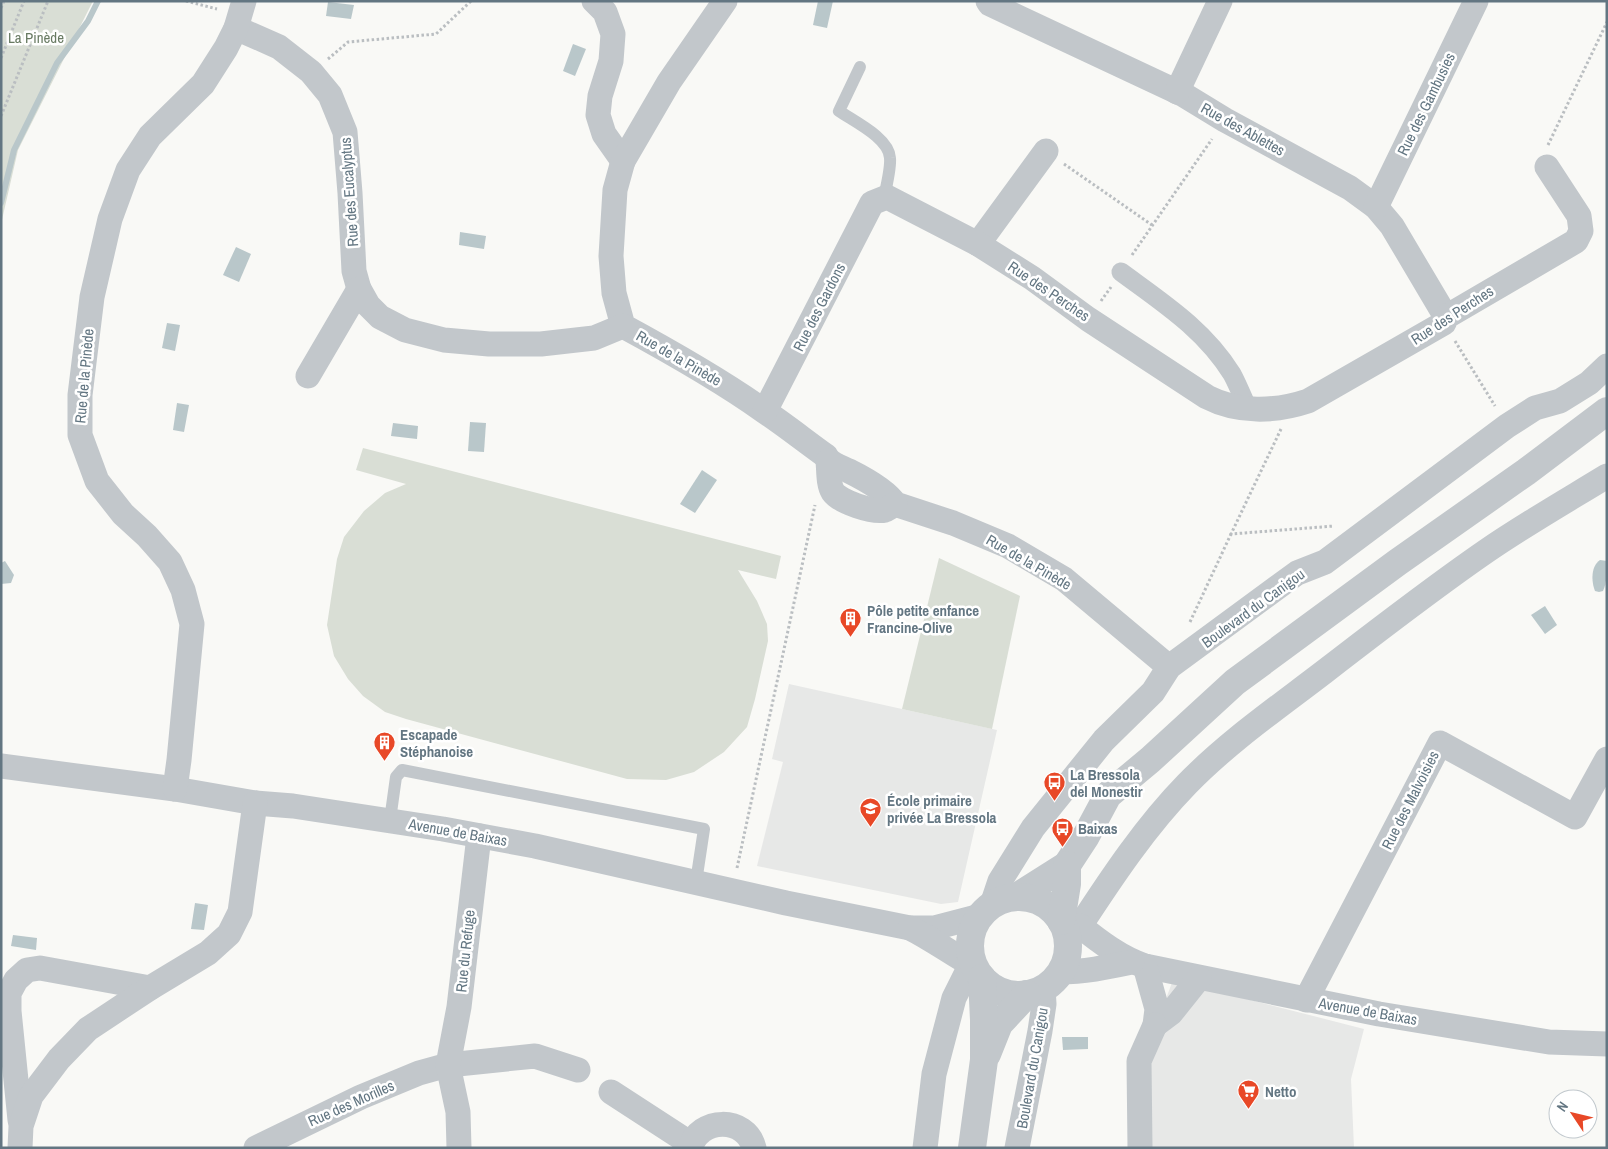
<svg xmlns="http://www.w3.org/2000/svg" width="1608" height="1149" viewBox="0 0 1608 1149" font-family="'Archivo Narrow',sans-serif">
<rect width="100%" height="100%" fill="#f9f9f6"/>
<g fill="#e7e8e7">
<path d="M789,684L997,730L958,902L941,904L757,866L783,762L772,759Z"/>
<path d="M1173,980L1364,1029L1351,1079L1354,1148H1142L1141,1065Z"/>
</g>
<g fill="#d9ded5">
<path d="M1,1H93L18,150L1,224Z"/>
<path d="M363,448L781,556L776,579L738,570L757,601L767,624L768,641L755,699L747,727L724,752L694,772L666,780L627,779L406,719L385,712L363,696L348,679L334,656L327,625L337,559L344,537L364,511L385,493L406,484L356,470Z"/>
<path d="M939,558L1020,596L992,729L902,709Z"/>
</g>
<g fill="#b9c7ca">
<path d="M818,1H833L827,28L813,25Z"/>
<path d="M328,2L354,5L351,19L326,16Z"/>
<path d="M573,44L586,49L575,76L563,71Z"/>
<path d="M460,232L486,236L484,249L459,245Z"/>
<path d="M236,247L251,254L239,282L223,275Z"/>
<path d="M167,323L180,325L175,351L162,348Z"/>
<path d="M177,403L189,405L184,432L173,430Z"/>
<path d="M470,422L486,423L484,452L468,451Z"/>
<path d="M393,423L418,426L417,439L391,436Z"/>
<path d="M702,470L717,480L695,513L680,504Z"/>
<path d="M1600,560L1607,561C1607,570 1607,583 1603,591L1599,592L1595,591C1591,581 1591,566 1600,560Z"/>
<path d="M5,561L14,575L11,583L1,584V563Z"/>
<path d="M1545,606L1557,625L1545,634L1531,615Z"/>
<path d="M195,903L208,905L204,930L191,929Z"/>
<path d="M13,935L37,938L36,950L11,946Z"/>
<path d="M1062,1037H1088V1049L1063,1050Z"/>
</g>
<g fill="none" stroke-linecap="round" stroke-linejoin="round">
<path stroke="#b9c7ca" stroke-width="6" d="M1,203L14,150L57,63L88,21L98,1"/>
<g stroke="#babec1" stroke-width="3" stroke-dasharray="2.5 2.5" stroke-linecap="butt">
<path d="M186,1L217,9"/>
<path d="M1,8L4,1"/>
<path d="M1,58L24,1"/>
<path d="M328,59L348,42L436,34L471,1"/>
<path d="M1,116L48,1"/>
<path d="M1548,145L1607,22"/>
<path d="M1064,164L1152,225"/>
<path d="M1132,255L1212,139"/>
<path d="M1101,301L1111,287"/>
<path d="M1455,341L1495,406"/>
<path d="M1281,429L1231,534L1334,526"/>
<path d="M1190,622L1231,534"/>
<path d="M737,868L815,505"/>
</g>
<g stroke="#c2c7cb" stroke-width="12">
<path d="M860,67L839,111C855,122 889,138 890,158C891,169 886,187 884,198"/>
<path d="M390,820L396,777L402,770L704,829L696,882"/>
</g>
<path stroke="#c2c7cb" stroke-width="19" d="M1121,272C1163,303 1204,329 1232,374C1238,385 1243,398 1248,409"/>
<g stroke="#c2c7cb" stroke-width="25">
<path d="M594,1L605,12L613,34L611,61L600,96L598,115L604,134L623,161"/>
<path d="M725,1L669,82L623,161L615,190L611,256L614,293L623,326C671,352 719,379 764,411C785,425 805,441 826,456C830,464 841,467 849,471C863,478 887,491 895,504L953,523L1008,546L1064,579L1169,667"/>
<path d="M988,1L990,4L1184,95L1225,120L1350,188L1376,207L1392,226L1446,317"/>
<path d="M236,28L279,47L311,72L330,95L345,132L350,193L354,271L359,289L368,305L380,317L405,330L444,340L489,344H541L594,338L623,326"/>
<path d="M1177,92L1220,1"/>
<path d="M1376,207L1476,1"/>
<path d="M978,244L1046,151"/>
<path d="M308,376L359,289"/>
<path d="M765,411L872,203L887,197L978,244L1032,278L1088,319L1207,397C1238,413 1275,412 1308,401L1444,323L1446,317L1576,241L1581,231L1579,216L1547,167"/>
<path d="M828,461C829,470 828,484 833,492C840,502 873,513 885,510C888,509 892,506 895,504"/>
<path d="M1,766L175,789L255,803L293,806L443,829L535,846L786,903L910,928H934L980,916"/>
<path d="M175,789L179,760L192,624L183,590L170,562L147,536L123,514L97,481L80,435V395L92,297L110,219L128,170L150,136L203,84L226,48L236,28L244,1"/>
<path d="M992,905L1000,881L1033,828L1104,740L1153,692L1169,667L1297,573L1325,562L1507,426L1535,408L1560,401L1589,383L1607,366"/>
<path d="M1080,926C1112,877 1146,826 1187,784C1228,742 1277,708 1324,672C1377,631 1430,590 1485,552C1524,525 1566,501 1607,476"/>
<path d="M1064,927L1080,926C1100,942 1121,958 1145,966L1379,1014L1549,1042L1607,1044"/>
<path d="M910,928C932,939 952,954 974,966"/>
<path d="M1145,966L1157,1009L1155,1025L1171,1013L1199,978"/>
<path d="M1060,972C1085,972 1108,967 1132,962"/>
<path d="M1306,1000L1440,743L1575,817L1607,759"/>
<path d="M611,1092L691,1144"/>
<path d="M20,1120L9,1011V993L16,980L27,970L40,968L150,988"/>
<path d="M20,1148L21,1126L31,1096L59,1059L88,1029L150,988L208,953L229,934L240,912L255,803"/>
<path d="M256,1148L361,1097L419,1073L448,1065L535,1056L578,1070"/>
<path d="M459,1148L458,1112L448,1065L459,1007L479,836"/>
<path d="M690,1148C699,1117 746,1116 754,1148"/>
<path d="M925,1148L934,1074L954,998L966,974L976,969"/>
<path d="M1017,1148L1040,1031L1044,1004L1043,988"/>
<path d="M1140,1148L1139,1061L1155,1025"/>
</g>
<g stroke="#c2c7cb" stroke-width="28">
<path d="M1018,896L1067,865L1086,836L1108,795L1150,760L1235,682L1398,562L1526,472L1607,411"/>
<circle cx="1019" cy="946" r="49"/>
<path d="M1061,921L1067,884V865"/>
<path d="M987,1054L999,1024L1027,994"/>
<path d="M972,1148L984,1060V1020L982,978"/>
</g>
</g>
<defs>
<symbol id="building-pin" viewBox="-11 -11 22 30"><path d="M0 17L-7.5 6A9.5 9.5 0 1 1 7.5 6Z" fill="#e84827" stroke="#fff"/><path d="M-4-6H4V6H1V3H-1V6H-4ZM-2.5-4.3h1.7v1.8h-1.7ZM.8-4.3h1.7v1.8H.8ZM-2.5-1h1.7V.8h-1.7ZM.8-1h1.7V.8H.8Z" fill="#fff"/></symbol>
<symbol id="bus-pin" viewBox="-11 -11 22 30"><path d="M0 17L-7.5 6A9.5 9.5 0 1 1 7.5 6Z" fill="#e84827" stroke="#fff"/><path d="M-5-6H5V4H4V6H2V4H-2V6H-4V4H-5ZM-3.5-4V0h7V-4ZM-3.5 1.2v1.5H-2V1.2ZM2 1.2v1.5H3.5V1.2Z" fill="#fff"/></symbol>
<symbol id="school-pin" viewBox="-11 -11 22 30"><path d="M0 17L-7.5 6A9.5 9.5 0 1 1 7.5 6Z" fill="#e84827" stroke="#fff"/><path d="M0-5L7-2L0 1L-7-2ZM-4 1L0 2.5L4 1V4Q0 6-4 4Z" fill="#fff"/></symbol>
<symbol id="supermarket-pin" viewBox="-11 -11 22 30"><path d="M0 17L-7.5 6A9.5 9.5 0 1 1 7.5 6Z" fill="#e84827" stroke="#fff"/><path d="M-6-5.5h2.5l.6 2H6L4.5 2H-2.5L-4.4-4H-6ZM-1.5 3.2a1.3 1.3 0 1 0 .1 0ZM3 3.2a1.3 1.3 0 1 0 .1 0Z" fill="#fff"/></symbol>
</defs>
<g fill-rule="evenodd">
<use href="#building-pin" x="838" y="606" width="25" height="34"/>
<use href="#building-pin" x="372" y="730" width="25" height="34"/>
<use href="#bus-pin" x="1042" y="770" width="25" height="34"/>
<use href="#school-pin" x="858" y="796" width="25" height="34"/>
<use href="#bus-pin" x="1050" y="816" width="25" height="34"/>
<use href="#supermarket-pin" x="1236" y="1078" width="25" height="34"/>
</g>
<g text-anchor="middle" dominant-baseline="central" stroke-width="5" stroke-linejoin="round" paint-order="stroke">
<g font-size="15" fill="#687a62" stroke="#fff">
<text x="36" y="37">La Pinède</text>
</g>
<g font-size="15" fill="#637682" stroke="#fff">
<text transform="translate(1426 104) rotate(-64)">Rue des Gambusies</text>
<text transform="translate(1243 129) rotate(29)">Rue des Ablettes</text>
<text transform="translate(349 192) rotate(-94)">Rue des Eucalyptus</text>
<text transform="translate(1049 291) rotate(34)">Rue des Perches</text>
<text transform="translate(819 307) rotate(-63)">Rue des Gardons</text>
<text transform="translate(1452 315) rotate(-33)">Rue des Perches</text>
<text transform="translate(679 358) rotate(30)">Rue de la Pinède</text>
<text transform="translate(84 376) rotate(-85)">Rue de la Pinède</text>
<text transform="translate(1029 562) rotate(30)">Rue de la Pinède</text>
<text transform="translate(1253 608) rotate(-36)">Boulevard du Canigou</text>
<text transform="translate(1410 800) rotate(-63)">Rue des Malvoisies</text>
<text transform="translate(458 832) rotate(10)">Avenue de Baixas</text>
<text transform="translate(465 951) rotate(-84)">Rue du Refuge</text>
<text transform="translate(1368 1011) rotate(10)">Avenue de Baixas</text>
<text transform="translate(1032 1068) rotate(-80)">Boulevard du Canigou</text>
<text transform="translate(351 1103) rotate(-24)">Rue des Morilles</text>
</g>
<g font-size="15" font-weight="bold" fill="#637682" stroke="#fff" text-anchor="start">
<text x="867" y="610">Pôle petite enfance<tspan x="867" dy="17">Francine-Olive</tspan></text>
<text x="400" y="734">Escapade<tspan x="400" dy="17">Stéphanoise</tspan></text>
<text x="1070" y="774">La Bressola<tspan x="1070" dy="17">del Monestir</tspan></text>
<text x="887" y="800">École primaire<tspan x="887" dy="17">privée La Bressola</tspan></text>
<text x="1078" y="828">Baixas</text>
<text x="1265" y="1091">Netto</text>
</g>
</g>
<rect width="1608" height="1149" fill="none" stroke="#637682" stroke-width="5"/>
<g transform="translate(1573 1114) rotate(305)"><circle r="24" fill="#ffffff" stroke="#c1c8cd"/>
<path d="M0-4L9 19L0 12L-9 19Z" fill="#e84827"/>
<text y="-8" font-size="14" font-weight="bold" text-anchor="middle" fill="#637682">N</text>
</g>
</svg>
